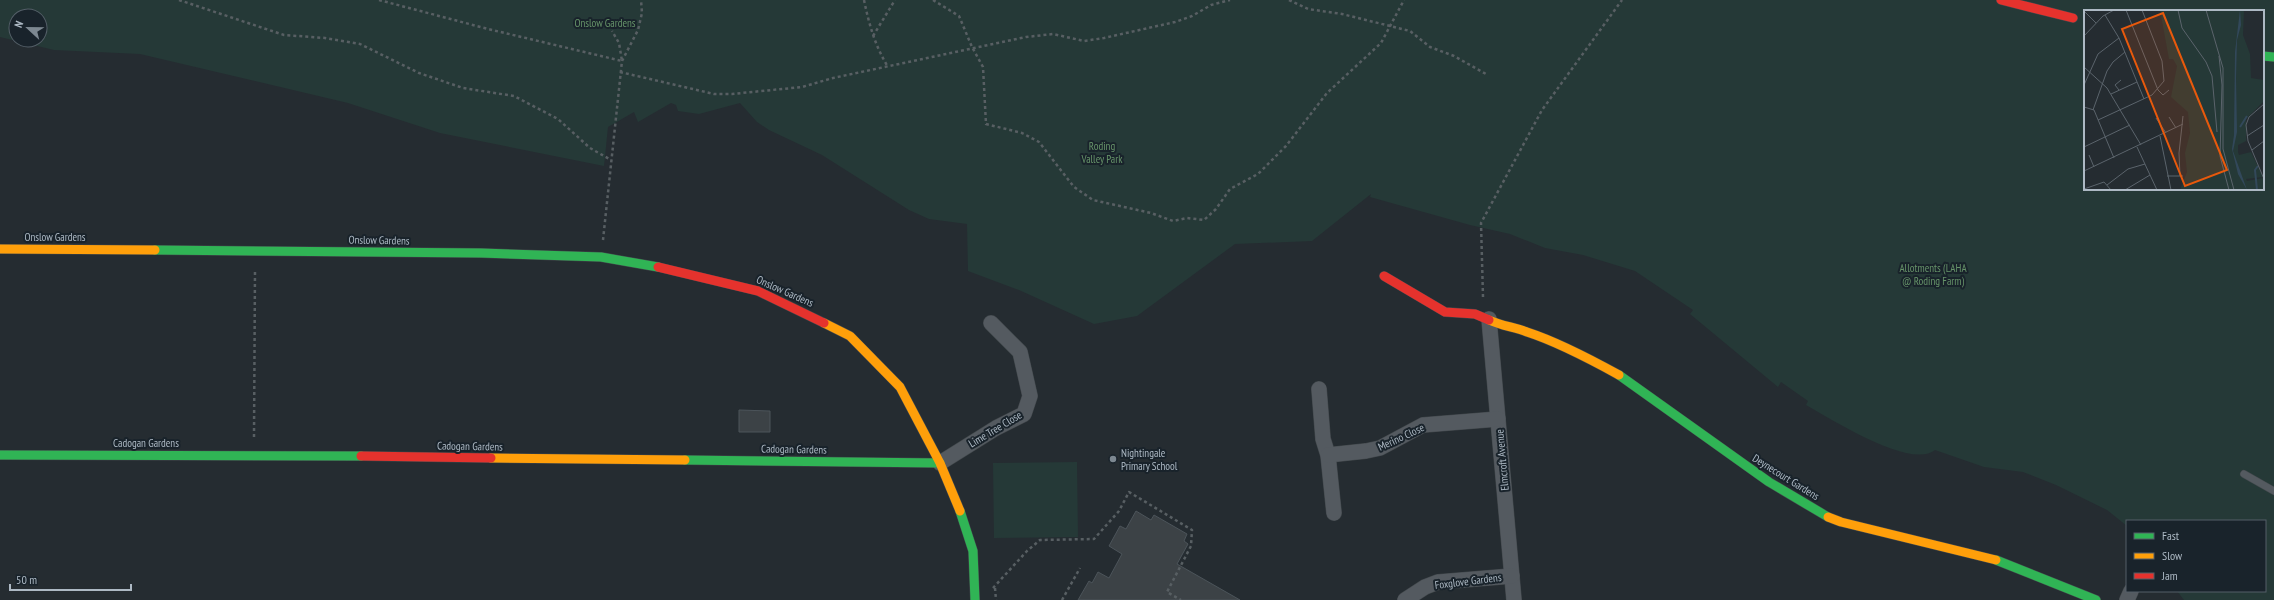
<svg xmlns="http://www.w3.org/2000/svg" width="2274" height="600" viewBox="0 0 2274 600" font-family="'PT Sans Narrow',sans-serif">
<rect width="100%" height="100%" fill="#252c31"/>
<g fill="#253937" fill-rule="evenodd">
<path d="M0,0H2274V600H2184L2177,591H2265V521H2127V526L2107,510L2056,485L2023,472L1984,467L1935,450C1911,470 1831,419 1806,405L1808,401L1781,382L1778,387L1690,314L1693,310L1635,271L1583,255L1545,248L1510,234L1470,225L1370,197L1371,194L1312,241L1235,244L1137,316L1094,324L1019,290L968,271L967,224L929,219L909,210L822,155L769,130L757,122L740,103L699,114L678,111L676,105L671,103L638,122L634,112L608,127L604,166L440,133L348,103L140,54L54,50L0,37ZM2085,11H2263V189H2085ZM16,16H40V40H16Z"/>
<path d="M1077,462L1078,537L994,538L993,463Z"/>
</g>
<g fill="#3c4246" stroke="#4c545a">
<path d="M739,410L770,411V432H739Z"/>
<path d="M1136,511L1151,520L1154,515L1187,534L1184,541L1188,544L1177,564L1240,600H1078L1089,581L1092,583L1098,572L1109,578L1122,554L1109,546L1120,526L1126,529Z"/>
</g>
<g fill="none" stroke-linecap="round" stroke-linejoin="round">
<defs>
<path id="lane" d="M2244,474L2274,491"/>
<g id="street">
<path d="M1489,319L1514,600"/>
<path d="M1319,389L1323,439L1328,455L1334,513"/>
<path d="M1328,455L1366,451L1380,448L1423,425L1498,419"/>
<path d="M940,463L996,428L1024,414L1030,396L1020,352L991,323"/>
<path d="M1405,600L1425,587L1438,582L1512,576"/>
<path d="M2127,600L2131,591"/>
</g>
<g id="fast">
<path d="M2263,56L2274,57"/>
<path d="M155,250L481,253L601,257L658,267"/>
<path d="M1619,375L1769,482L1828,517"/>
<path d="M0,455L361,456"/>
<path d="M685,460L940,463"/>
<path d="M960,511L973,551L975,600"/>
<path d="M1996,560L2096,600"/>
</g>
<g id="slow">
<path d="M0,249L155,250"/>
<path d="M1489,320C1502,326 1514,327 1527,332C1558,342 1590,359 1619,375"/>
<path d="M824,323L850,336L900,387L940,463L960,511"/>
<path d="M491,458L685,460"/>
<path d="M1828,517L1841,522L1996,560"/>
</g>
<g id="jam">
<path d="M2001,0L2073,18"/>
<path d="M658,267L758,291L824,323"/>
<path d="M1384,276L1445,312L1475,314L1489,320"/>
<path d="M361,456L491,458"/>
</g>
</defs>
<use href="#lane" stroke="#42484c" stroke-width="8"/>
<use href="#street" stroke="#42484c" stroke-width="16"/>
<use href="#fast" stroke="#42484c" stroke-width="10"/>
<use href="#slow" stroke="#42484c" stroke-width="10"/>
<use href="#jam" stroke="#42484c" stroke-width="10"/>
<g stroke="#585f63" stroke-width="2.5" stroke-dasharray="3 3" stroke-linecap="butt">
<path d="M179,0L284,35L325,38L360,44L419,73L463,88L514,96L558,119L590,148L611,160"/>
<path d="M379,0L488,29L622,61L619,43L612,31"/>
<path d="M864,0C869,24 875,46 888,67"/>
<path d="M933,0L959,16L972,47L983,67L986,124L1022,133L1039,142L1074,187L1093,200L1151,213L1173,221L1187,218L1204,220L1216,209L1230,189L1258,174L1286,146L1327,93L1381,43L1404,0"/>
<path d="M1289,0L1308,9L1342,14L1410,31L1430,47L1454,56L1486,74"/>
<path d="M873,36L895,0"/>
<path d="M620,72L714,94H732L802,87L833,78L1026,37L1053,34L1084,41L1104,38L1175,22L1192,16L1211,5L1230,0"/>
<path d="M603,240L622,61L638,30L642,13L641,0"/>
<path d="M1483,297L1481,223L1542,110L1622,0"/>
<path d="M254,437L255,270"/>
<path d="M993,588L1027,551L1040,540L1094,539L1119,511L1129,492L1192,530L1191,546L1167,592L1181,600"/>
<path d="M995,588L996,600"/>
<path d="M1062,600L1080,568"/>
</g>
<use href="#lane" stroke="#545a60" stroke-width="7"/>
<use href="#street" stroke="#545a60" stroke-width="15"/>
<use href="#fast" stroke="#30b455" stroke-width="9"/>
<use href="#slow" stroke="#ff9f0a" stroke-width="9"/>
<use href="#jam" stroke="#e5322d" stroke-width="9"/>
</g>
<circle fill="#7d8891" stroke="#19232b" stroke-width="1.5" cx="1113" cy="459" r="4"/>
<g text-anchor="middle" dominant-baseline="central" stroke-width="4" stroke-linejoin="round" paint-order="stroke">
<g font-size="11" fill="#669369" stroke="#19232b">
<text x="605" y="23">Onslow Gardens</text>
<text x="1102" y="146">Roding<tspan x="1102" dy="13">Valley Park</tspan></text>
<text x="1933" y="268">Allotments (LAHA<tspan x="1933" dy="13">@ Roding Farm)</tspan></text>
</g>
<g font-size="11" fill="#adb9c4" stroke="#19232b">
<text x="55" y="237">Onslow Gardens</text>
<text transform="translate(379 240) rotate(1)">Onslow Gardens</text>
<text transform="translate(785 291) rotate(24)">Onslow Gardens</text>
<text transform="translate(995 429) rotate(-31)">Lime Tree Close</text>
<text transform="translate(1401 437) rotate(-25)">Merino Close</text>
<text x="146" y="443">Cadogan Gardens</text>
<text transform="translate(470 446) rotate(1)">Cadogan Gardens</text>
<text transform="translate(794 449) rotate(1)">Cadogan Gardens</text>
<text transform="translate(1502 460) rotate(-95)">Elmcroft Avenue</text>
<text transform="translate(1786 477) rotate(32)">Deynecourt Gardens</text>
<text transform="translate(1468 581) rotate(-7)">Foxglove Gardens</text>
</g>
<g font-size="11" fill="#adb9c4" stroke="#19232b" text-anchor="start">
<text x="1121" y="453">Nightingale<tspan x="1121" dy="13">Primary School</tspan></text>
</g>
</g>
<g transform="translate(2084 10)">
<rect width="180" height="180" fill="#252c31"/>
<path d="M76,0H160L159,25L166,44L167,68L180,70V91L162,109V131L154,135V142L155,145L167,142L179,167L162,169L163,171L179,168L180,180H96L103,162L101,143L106,123L105,113L104,102L87,87L93,56L89,49H85Z" fill="#253937"/>
<path d="M156,0L157,15L153,30L152,68L153,122L149,141L163,180L154,164L148,139L150,125L151,42Z" fill="#32485a"/>
<path fill="none" stroke="#32485a" stroke-width="2" d="M156,117L163,106M173,180L171,160L174,156"/>
<path fill="none" stroke="#5b646c" stroke-width="1" d="M42,0L74,80M94,0L98,18L122,52L128,66L133,122M122,0L139,58V139L150,180M0,1L12,13M21,5L35,28L60,89M0,26L19,6L30,0M135,46L138,75L136,146L145,180M0,57L23,78L57,135M0,75L14,44L35,28M35,80L31,75L37,70M74,80L79,85L85,80M27,84L53,72M180,94L165,107L162,115L164,131L180,169M0,97L10,100L30,148M9,100L23,61L29,52L41,42M85,107L92,118M72,108L82,123M14,110L68,85L80,71L78,51L58,0M76,126L87,180M163,126L180,115M0,137L46,115M53,137L73,180M168,140L180,131M5,145L10,157M0,161L99,114M83,166H99M96,166L95,143L99,106M23,175L44,159L61,154M0,179L20,172L27,180M41,180L66,165"/>
<path fill="#e8590c" fill-opacity="0.15" stroke="#e8590c" stroke-width="2" d="M79,3L143,160L101,176L38,19Z"/>
<rect width="180" height="180" fill="none" stroke="#adb9c4" stroke-width="2"/>
</g>
<rect x="2126" y="520" width="140" height="72" fill="#19232b" stroke="#545f68"/>
<rect x="2134" y="533" width="20" height="6" fill="#30b455" stroke="#545f68"/>
<text x="2162" y="540" font-size="12" fill="#adb9c4">Fast</text>
<rect x="2134" y="553" width="20" height="6" fill="#ff9f0a" stroke="#545f68"/>
<text x="2162" y="560" font-size="12" fill="#adb9c4">Slow</text>
<rect x="2134" y="573" width="20" height="6" fill="#e5322d" stroke="#545f68"/>
<text x="2162" y="580" font-size="12" fill="#adb9c4">Jam</text>
<g transform="translate(28 28) rotate(292)"><circle r="19" fill="#19232b" stroke="#545f68"/>
<path d="M0-3L7 15L0 10L-7 15Z" fill="#7d8891"/>
<text y="-6" font-size="11" font-weight="bold" text-anchor="middle" fill="#adb9c4">N</text>
</g>
<path d="M10 584v6h121v-6" fill="none" stroke="#adb9c4" stroke-width="2"/>
<text x="16" y="584" font-size="12" fill="#adb9c4" stroke="#19232b" stroke-width="3" paint-order="stroke">50 m</text>
</svg>
